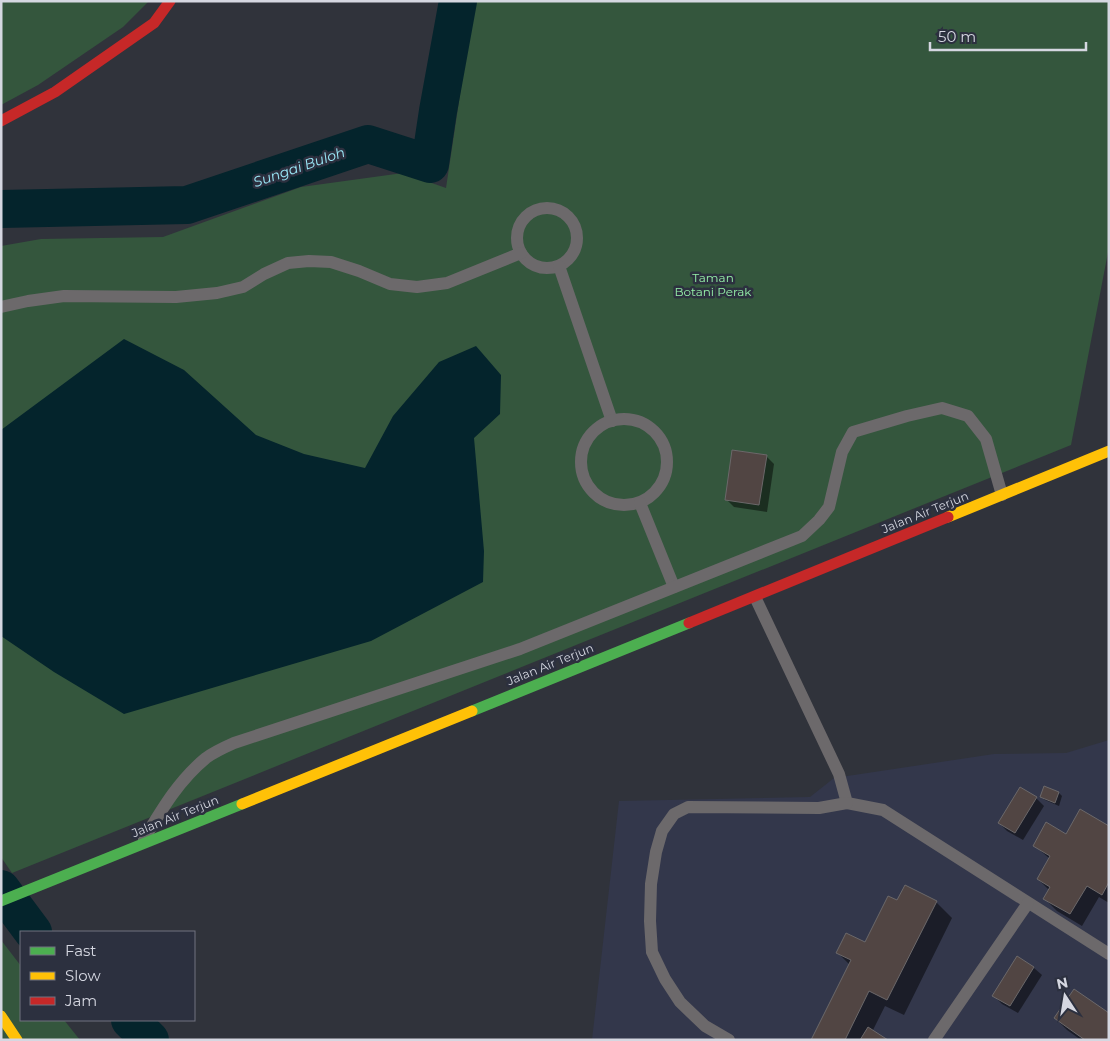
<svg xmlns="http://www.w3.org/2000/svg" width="1110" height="1041" viewBox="0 0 1110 1041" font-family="Montserrat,sans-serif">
<rect width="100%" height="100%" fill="#30333b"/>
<path fill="#33374b" d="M1109,740V1040H592L619,801L810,797L834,778L994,754L1066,753Z"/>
<g fill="#34563d">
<path d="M1,1H149L123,27L38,85L1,105Z"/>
<path d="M474,1H1109V247L1071,445L12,873L1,857V246L41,239L163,237L301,187L403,173L446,188Z"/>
<path d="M1,940L21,966V1020H64L80,1040H1Z"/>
</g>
<path fill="#04242c" d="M124,339L184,370L256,435L304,454L365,468L393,416L439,362L476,346L501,375L500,414L474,438L484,551L483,582L371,641L124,714L54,672L1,636V430Z"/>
<g fill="#0007">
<path d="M766,456L774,464L767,512L734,507L726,499Z"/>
<path d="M1044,788L1059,793L1062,796L1059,806L1045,800L1041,797Z"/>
<path d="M1036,798L1044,806L1023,840L1007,831L999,823Z"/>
<path d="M1109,827V903L1099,897L1082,926L1057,911L1045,899L1050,891L1038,879L1050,859L1034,845L1066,835Z"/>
<path d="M897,902H936L952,918L904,1015L885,1006L872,1032L886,1040H813L850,965L838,953L865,944Z"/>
<path d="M1017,957L1034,968L1042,975L1018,1013L1002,1004L994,996Z"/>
<path d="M1055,1018L1109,1040H1081L1067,1030Z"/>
</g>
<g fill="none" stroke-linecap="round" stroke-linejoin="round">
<g stroke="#04242c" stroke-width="38">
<path d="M1,209L187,205L368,144L430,164L438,111L458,1"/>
<path d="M1,889L33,932"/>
<path d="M130,1020L150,1040"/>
</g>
</g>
<g fill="#514543" stroke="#6b686a">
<path d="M732,450L767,455L759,505L725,500Z"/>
<path d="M1044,786L1059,792L1055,803L1040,797Z"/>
<path d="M1020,787L1037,797L1015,833L998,823Z"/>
<path d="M1080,809L1109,826V882L1102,895L1087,886L1070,914L1043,899L1050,887L1037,879L1050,856L1033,846L1046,822L1066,834Z"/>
<path d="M905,885L937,901L887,1000L869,991L845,1040H811L851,960L836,953L846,933L865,942L888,896L897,900Z"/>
<path d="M1017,956L1034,967L1010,1006L992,996Z"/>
<path d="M1074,989L1109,1013V1040H1085L1054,1018Z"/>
<path d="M868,1027L888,1040H860Z"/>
</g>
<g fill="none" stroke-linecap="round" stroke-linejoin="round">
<g stroke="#6c696b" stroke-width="12">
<circle cx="547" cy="238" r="30"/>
<path d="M559,266L612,421"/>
<path d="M1,307L28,301L64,296L176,297L217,293L243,287L264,274L288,263L309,261L331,262L359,271L390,284L417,287L447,283L521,253"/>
<circle cx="624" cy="462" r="43"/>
<path d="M640,503L674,587"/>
<path d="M755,597L839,774L847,803L883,810L1109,954"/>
<path d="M144,839C162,809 179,780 206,758C214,752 225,747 234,743L520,649L802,536L819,520L829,507L842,452L853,432L907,416L942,408L968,416L986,439L1002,495"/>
<path d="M729,1040L705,1026L680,1002L665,979L652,952L650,921L651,884L656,852L662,831L674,814L688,807L819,808L847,803"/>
<path d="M934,1040L1028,903"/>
</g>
<g stroke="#4caf50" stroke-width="11">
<path d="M472,711L689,623"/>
<path d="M1,901L242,804"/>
</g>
<g stroke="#ffc107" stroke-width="11">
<path d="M948,517L1109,451"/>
<path d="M242,804L472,711"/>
<path d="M1,1016L17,1040"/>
</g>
<g stroke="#c62828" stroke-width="11">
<path d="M1,121L55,92L154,23L170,1"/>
<path d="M689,623L948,517"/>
</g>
</g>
<g text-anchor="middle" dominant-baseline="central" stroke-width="5" stroke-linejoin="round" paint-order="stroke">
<g font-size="12" fill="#95f0a8" stroke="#2c303f">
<text x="713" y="277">Taman<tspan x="713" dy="14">Botani Perak</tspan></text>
</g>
<g font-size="12" fill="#d5d7e1" stroke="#2c303f">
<text transform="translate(925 512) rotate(-22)">Jalan Air Terjun</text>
<text transform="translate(550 664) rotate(-22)">Jalan Air Terjun</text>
<text transform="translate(175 816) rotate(-22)">Jalan Air Terjun</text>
</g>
<g font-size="14" font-style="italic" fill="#9ceafa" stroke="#2c303f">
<text transform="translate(299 167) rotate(-19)">Sungai Buloh</text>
</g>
</g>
<rect width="1110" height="1041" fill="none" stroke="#d5d7e1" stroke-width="5"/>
<rect x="20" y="931" width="175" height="90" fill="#2c303f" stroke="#707380"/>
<rect x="30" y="947" width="25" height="8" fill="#4caf50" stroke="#707380"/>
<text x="65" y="956" font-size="15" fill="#d5d7e1">Fast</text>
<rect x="30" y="972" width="25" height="8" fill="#ffc107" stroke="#707380"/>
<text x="65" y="981" font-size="15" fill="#d5d7e1">Slow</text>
<rect x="30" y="997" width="25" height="8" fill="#c62828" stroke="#707380"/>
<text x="65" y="1006" font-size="15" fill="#d5d7e1">Jam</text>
<g transform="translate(1065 996) rotate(348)" stroke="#2c303f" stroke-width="4" paint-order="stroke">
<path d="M0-4L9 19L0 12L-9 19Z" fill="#d5d7e1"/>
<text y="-8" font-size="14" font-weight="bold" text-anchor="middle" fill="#d5d7e1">N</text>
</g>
<path d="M930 42v8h156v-8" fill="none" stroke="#d5d7e1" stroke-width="2.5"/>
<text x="938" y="42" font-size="15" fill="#d5d7e1" stroke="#2c303f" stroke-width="4" paint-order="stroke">50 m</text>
</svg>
